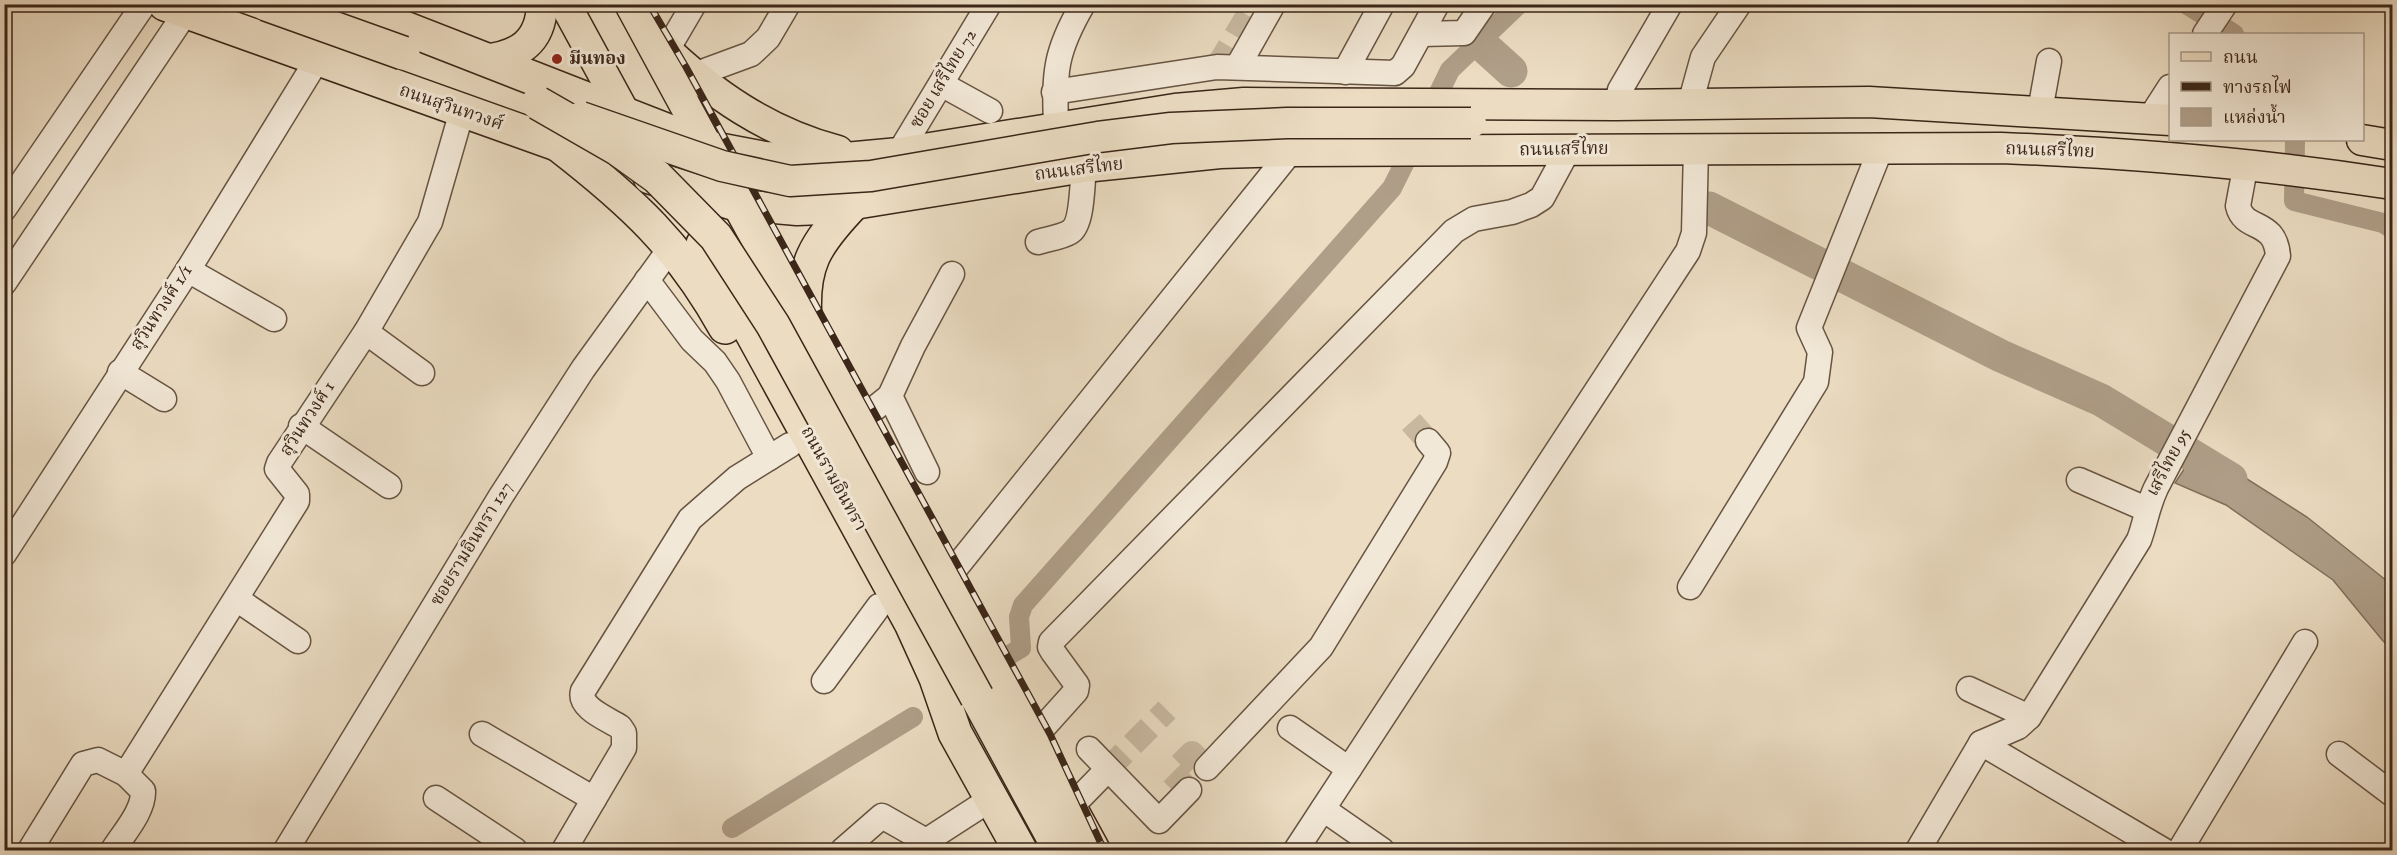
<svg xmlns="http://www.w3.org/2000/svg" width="2397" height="855" viewBox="0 0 2397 855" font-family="'IM FELL English','Noto Serif Thai',serif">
<rect width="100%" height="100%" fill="#ebdcc2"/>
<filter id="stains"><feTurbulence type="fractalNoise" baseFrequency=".00333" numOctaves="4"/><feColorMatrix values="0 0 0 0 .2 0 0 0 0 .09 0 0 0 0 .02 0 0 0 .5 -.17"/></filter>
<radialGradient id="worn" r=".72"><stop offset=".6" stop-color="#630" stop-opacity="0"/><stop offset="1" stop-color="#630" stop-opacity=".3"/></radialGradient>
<path fill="#af9e88" stroke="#816e5b" stroke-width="1.5" d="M2198,448L2307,517L2392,585V649L2383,641L2333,580L2226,505L2175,483Z"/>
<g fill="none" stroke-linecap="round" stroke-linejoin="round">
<g stroke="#af9e88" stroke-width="20">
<path d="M2186,4L2234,34"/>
<path d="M1429,113L1450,70L1519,4"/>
<path d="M2295,140L2294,201L2383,223L2392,229"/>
<path d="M1011,654L1021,648L1019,617L1023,605L1392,188L1415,142"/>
<path d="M732,828L913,717"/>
</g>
<g stroke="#af9e88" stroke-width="33">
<path d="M1479,42L1511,71"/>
<path d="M1709,208L2001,356L2101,400L2231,479"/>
</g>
<g stroke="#c8b8a0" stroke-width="24" stroke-dasharray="24 12" stroke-linecap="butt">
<path d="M1217,67L1251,10"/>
<path d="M1411,422L1428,441"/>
<path d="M1107,770L1167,710"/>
<path d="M1189,790L1172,773L1192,753L1207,768"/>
</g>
<defs>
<g id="minor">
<path d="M1421,34L1464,33L1484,4"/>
<path d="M2205,34L2225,4"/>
<path d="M667,50L694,4"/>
<path d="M1238,66L1273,4"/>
<path d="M1345,72L1382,4"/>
<path d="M694,75L751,54L768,38L788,4"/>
<path d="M941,84L990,111"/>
<path d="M1054,92L1217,67L1395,73L1403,66L1437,4"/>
<path d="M1690,104L1703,57L1739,4"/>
<path d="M1616,105L1620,90L1670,4"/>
<path d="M2040,111L2049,61"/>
<path d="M2150,118L2170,87"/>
<path d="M1056,126C1054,72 1055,52 1083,4"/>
<path d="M899,153L989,4"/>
<path d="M4,209L144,4"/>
<path d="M1038,242C1048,239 1062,237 1070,232C1083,224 1082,182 1084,167"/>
<path d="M188,270L274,319"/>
<path d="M647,280L692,340L715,362L728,381L769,458"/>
<path d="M4,283L186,12"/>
<path d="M366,332L422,373"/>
<path d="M120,372L164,399"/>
<path d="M890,396L927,472"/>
<path d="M859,421L890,396L913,346L952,274"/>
<path d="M301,426L389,486"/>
<path d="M2079,480L2146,509"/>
<path d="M4,554L188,270L317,60"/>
<path d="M946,580L1291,151"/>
<path d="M1690,587L1816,382L1820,352L1809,328L1881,148"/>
<path d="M238,600L298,641"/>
<path d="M824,681L879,606"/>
<path d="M1969,689L2029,717"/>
<path d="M1290,728L1349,769"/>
<path d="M482,734L594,799"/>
<path d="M1032,740L1076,691L1077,685L1053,652L1050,647L1051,642L1454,231L1474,219L1512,212L1531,205L1542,198L1568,150"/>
<path d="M1981,743L2018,727L2029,717L2139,540C2146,521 2147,507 2156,488L2278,256C2275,218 2244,232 2238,206L2246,163"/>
<path d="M1089,749L1159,821L1189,790"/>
<path d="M2339,754L2392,794"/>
<path d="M1207,768L1321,647L1435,462L1438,453L1428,441"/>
<path d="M126,774L297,501V494L277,469L279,463L366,332L430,222L462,111"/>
<path d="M436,798L515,850"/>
<path d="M1070,808L1107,770"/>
<path d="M1323,809L1382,850"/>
<path d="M30,850L83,764L98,760L126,774L143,791C144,811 123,834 113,850"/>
<path d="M286,850L501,496L583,369L672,246"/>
<path d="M564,850L624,748V733L620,727C608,719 578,708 583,691L690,519L737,478L790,445"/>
<path d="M843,850L882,816L926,841L991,799"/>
<path d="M1296,850L1688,251L1694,233L1696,148"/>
<path d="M1918,850L1981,743L2163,850"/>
<path d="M2180,850L2305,642"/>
</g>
<g id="major">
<path d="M565,4L626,116"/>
<path d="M630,4L707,146L765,157L824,160L899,153L1175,109L1244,103L1616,105L1869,102L2170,120"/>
<path d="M660,44C712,94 767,132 838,151"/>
<path d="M484,60C518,56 541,43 542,4"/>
<path d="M2362,140L2392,145"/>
<path d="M739,205L797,210L823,209L1084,167L1220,153L1291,151L2001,148C2132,153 2263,164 2392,184"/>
</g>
<g id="highway">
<path d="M165,4L582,153"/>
<path d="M343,4L707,146L1093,850"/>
<path d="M560,146C632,202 680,246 725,327"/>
<path d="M650,177L739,205"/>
<path d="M703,244L911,623L936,678L955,733L1020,850"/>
<path d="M805,320C801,265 815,244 852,205"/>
<path d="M977,697L1060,850"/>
</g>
</defs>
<use href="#minor" stroke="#675442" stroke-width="27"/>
<use href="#major" stroke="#3b2618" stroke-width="33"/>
<use href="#highway" stroke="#3b2618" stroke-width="36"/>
<use href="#minor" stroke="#f2e8d7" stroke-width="24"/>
<use href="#major" stroke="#ebdcc2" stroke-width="30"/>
<use href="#highway" stroke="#ebdcc2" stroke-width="33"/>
<defs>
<path id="rail" d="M649,4L686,67L1050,734L1104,850"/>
</defs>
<use href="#rail" stroke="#3b2618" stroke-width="7"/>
<use href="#rail" stroke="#f2e8d7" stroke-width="4.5" stroke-dasharray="14" stroke-linecap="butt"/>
<defs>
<path id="major-bridge" d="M581,117L722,166L790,181L871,176L1098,137L1171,128L1287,123H1471"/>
<g id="highway-bridge">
<path d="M266,4L403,53"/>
<path d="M538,103L618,149L657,177L716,237L773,325L977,697"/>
</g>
</defs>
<use href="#major-bridge" stroke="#3b2618" stroke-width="33" stroke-linecap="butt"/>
<use href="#highway-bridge" stroke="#3b2618" stroke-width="36" stroke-linecap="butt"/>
<use href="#major-bridge" stroke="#ebdcc2" stroke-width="30"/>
<use href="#highway-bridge" stroke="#ebdcc2" stroke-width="33"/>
</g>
<circle fill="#8f2418" stroke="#f2e8d7" stroke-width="2" cx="557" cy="59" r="6"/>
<g text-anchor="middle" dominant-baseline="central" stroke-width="6" stroke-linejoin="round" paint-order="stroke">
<g font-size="18" font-weight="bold" fill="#3b2618" stroke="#f2e8d7" text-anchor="start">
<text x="569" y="59">มีนทอง</text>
</g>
<g font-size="18" fill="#3b2618" stroke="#f2e8d7">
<text transform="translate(944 79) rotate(-59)">ซอย เสรีไทย 72</text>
<text transform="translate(451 108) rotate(19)">ถนนสุวินทวงศ์</text>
<text transform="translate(1564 150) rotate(-1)">ถนนเสรีไทย</text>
<text transform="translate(2050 151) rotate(2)">ถนนเสรีไทย</text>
<text transform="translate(1079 170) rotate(-7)">ถนนเสรีไทย</text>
<text transform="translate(162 308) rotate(-57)">สุวินทวงศ์ 1/1</text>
<text transform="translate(308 419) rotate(-57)">สุวินทวงศ์ 1</text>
<text transform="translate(2169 463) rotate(-62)">เสรีไทย 95</text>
<text transform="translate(833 479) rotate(61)">ถนนรามอินทรา</text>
<text transform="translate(472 544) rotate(-59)">ซอยรามอินทรา 127</text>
</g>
</g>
<rect width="2397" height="855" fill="none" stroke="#ebdcc2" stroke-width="24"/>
<rect x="6" y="6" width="2385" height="843" fill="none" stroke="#3b2618" stroke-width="3"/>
<rect x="12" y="12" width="2373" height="831" fill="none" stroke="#3b2618" stroke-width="1.5"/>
<rect x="2169" y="33" width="195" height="108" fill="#f2e8d7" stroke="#a99a8b" stroke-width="1.5"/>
<rect x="2181" y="52" width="30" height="9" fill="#ebdcc2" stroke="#a99a8b" stroke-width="1.5"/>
<text x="2223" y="63" font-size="18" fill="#3b2618">ถนน</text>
<rect x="2181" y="82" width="30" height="9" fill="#3b2618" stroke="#a99a8b" stroke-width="1.5"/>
<text x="2223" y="93" font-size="18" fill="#3b2618">ทางรถไฟ</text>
<rect x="2181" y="108" width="30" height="18" fill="#af9e88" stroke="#a99a8b" stroke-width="1.5"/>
<text x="2223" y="123" font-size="18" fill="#3b2618">แหล่งน้ำ</text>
<rect width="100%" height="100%" filter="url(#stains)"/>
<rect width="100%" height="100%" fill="url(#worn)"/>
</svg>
